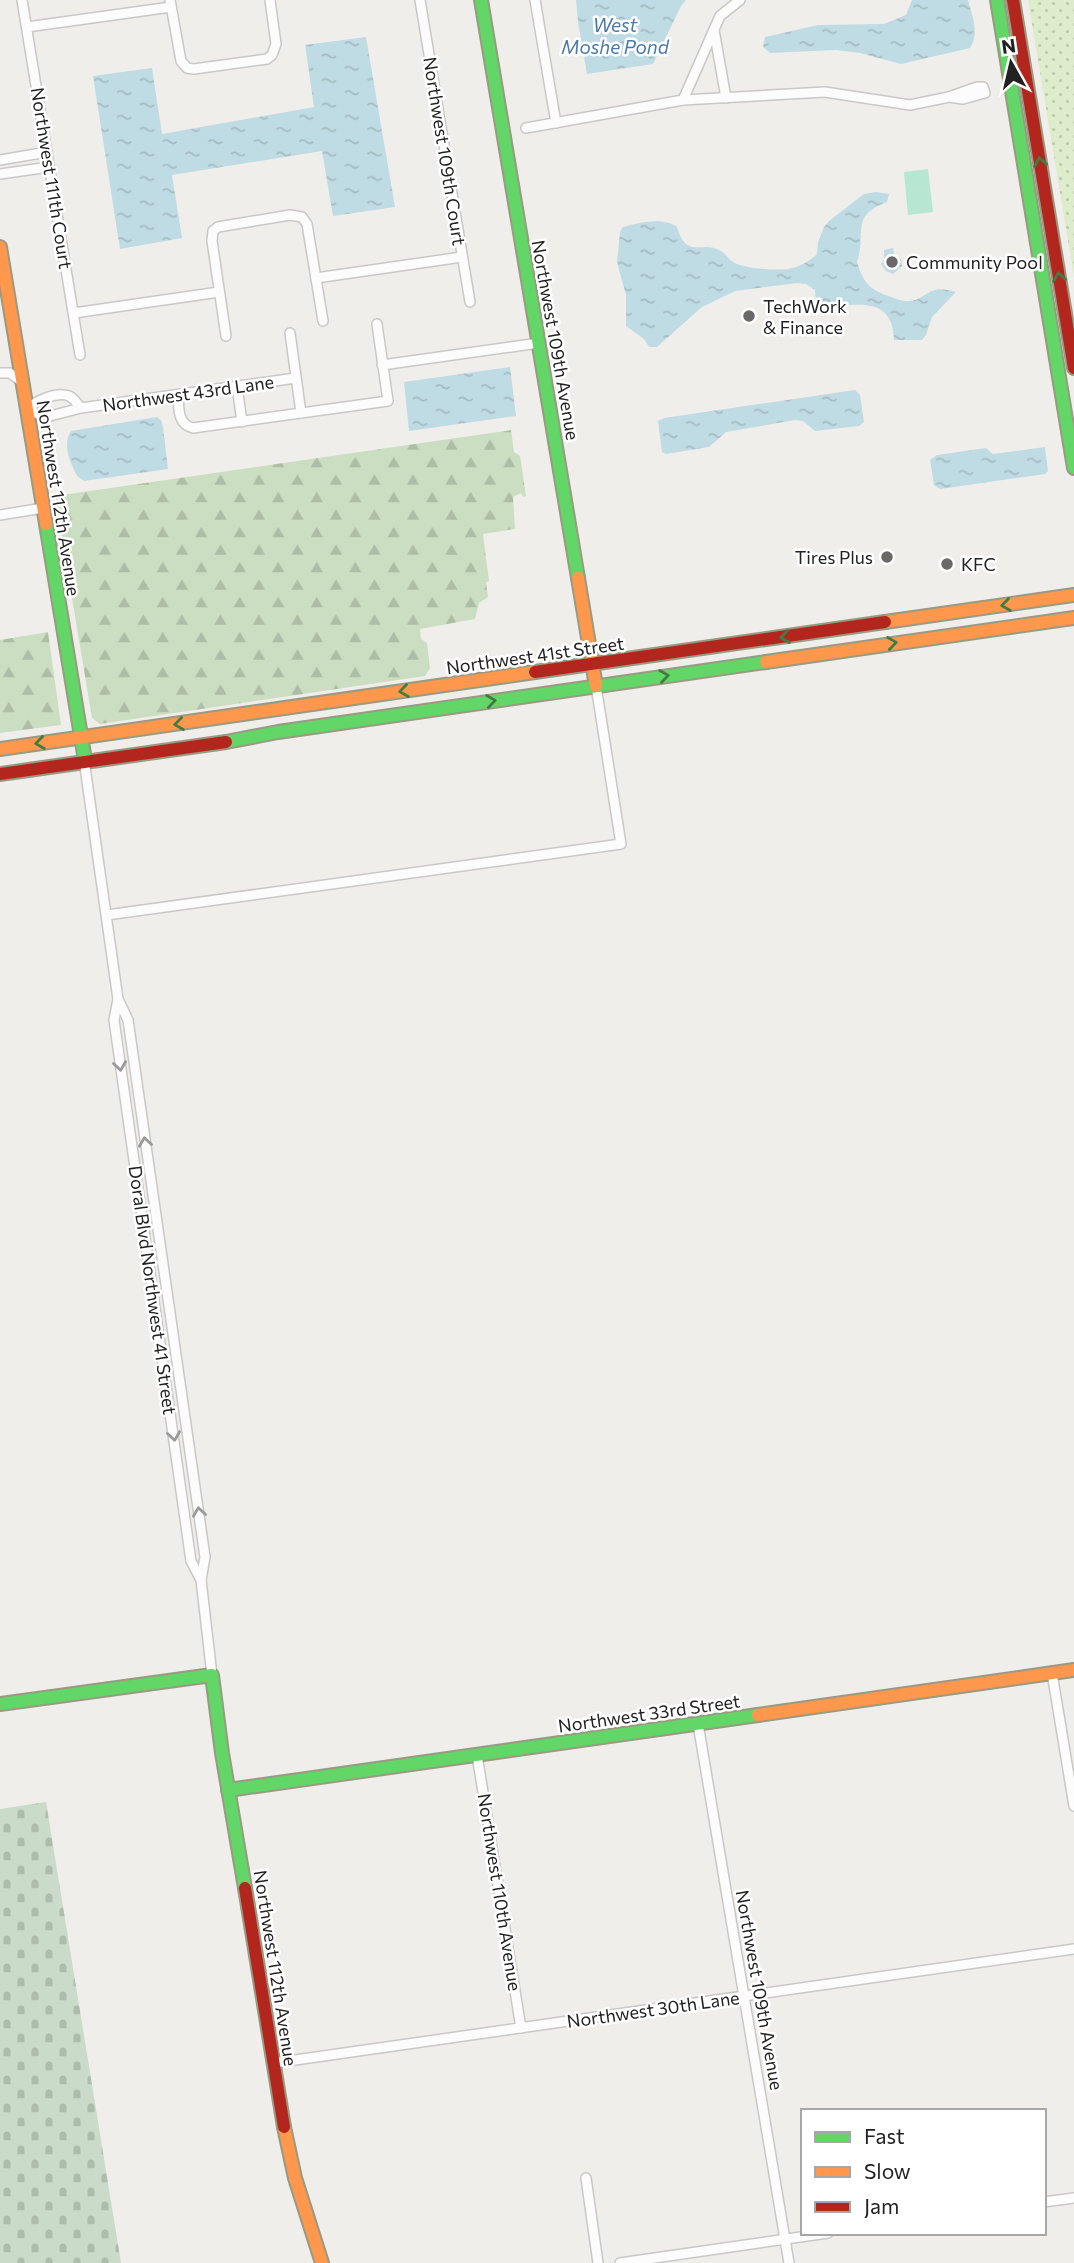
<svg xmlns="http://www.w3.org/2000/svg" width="1074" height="2263" viewBox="0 0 1074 2263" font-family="Commissioner,sans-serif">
<defs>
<pattern id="grass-dots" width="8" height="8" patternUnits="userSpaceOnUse" patternTransform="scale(1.75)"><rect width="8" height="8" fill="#ddeccb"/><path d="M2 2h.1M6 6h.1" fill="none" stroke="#bdcaae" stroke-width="1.8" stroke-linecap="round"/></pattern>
<pattern id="forest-firs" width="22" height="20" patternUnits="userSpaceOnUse" patternTransform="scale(1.75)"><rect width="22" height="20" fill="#cbdec1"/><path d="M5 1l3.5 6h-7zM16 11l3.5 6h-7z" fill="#aebea6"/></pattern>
<pattern id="cemetery-stones" width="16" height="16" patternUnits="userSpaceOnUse" patternTransform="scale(1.75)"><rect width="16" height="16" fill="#cadbca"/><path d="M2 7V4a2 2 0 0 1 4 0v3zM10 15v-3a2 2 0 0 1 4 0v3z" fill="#adbcad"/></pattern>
<pattern id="water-ripples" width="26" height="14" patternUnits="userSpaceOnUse" patternTransform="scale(1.75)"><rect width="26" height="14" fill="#bfdbe3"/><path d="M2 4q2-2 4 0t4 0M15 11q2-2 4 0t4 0" fill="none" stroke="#a4bcc2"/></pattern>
</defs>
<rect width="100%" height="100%" fill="#f0eeeb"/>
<path fill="url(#grass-dots)" d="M1028,0H1074V277Z"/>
<g fill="url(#forest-firs)">
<path d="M511,430L514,452L520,456L526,496L523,497L521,493L513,497L515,529L483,534L489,581L486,582L488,597L479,603L475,619L420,629L421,639L427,643L430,668L425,676L100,724L92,718L55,496Z"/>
<path d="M48,632L61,725L0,733V640Z"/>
</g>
<path fill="url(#cemetery-stones)" d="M46,1802L121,2263H0V1809Z"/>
<path fill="#b7e6d2" d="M928,169L933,212L908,215L904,172Z"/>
<g fill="url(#water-ripples)">
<path d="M576,0H686L681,6L653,64L587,74L578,22Z"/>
<path d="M912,0H968C972,16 980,33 970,48L901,64L860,53L836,50L770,53L763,47L765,37L818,25L884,24L906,15Z"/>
<path d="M366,37L395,207L333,216L322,151L172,175L182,238L120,249L93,76L152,68L162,134L314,107L305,45Z"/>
<path d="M876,192L889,194L887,202C849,216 867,233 857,262C863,282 869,289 888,296C895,298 902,302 910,301C930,298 927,283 956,292L932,317L926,335L922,340H894C893,294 854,306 822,307L816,302L815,290L806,284L797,283L735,291L702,307L657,347H649L644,339L626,326V295L617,262L620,232L623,227C641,222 662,217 677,227C687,261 702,239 721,251C725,253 728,259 733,262C741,268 777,271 788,269C799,267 809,262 817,254L818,242L824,227L829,221L864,194Z"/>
<path d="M893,248L895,258H901L902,266L893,274L886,271L881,264L884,260V250Z"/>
<path d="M510,367L516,416L409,431L404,382Z"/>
<path d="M855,390L860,395L864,422L859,426L815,431L803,421L795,420L726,432L709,447L666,454L662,452L658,421L664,418Z"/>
<path d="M157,417L161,420L163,427L168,469L84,481L77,476C70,462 62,445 71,431Z"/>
<path d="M1045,447L1048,471L1045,474L940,489L934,485L930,460L937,455L986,448L993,454Z"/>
</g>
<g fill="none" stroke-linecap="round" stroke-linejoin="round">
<defs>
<g id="street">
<path d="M22,0L80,355"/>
<path d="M170,0L181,61L187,68L194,69L267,59L272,55L276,44L270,0"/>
<path d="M420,0L470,302"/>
<path d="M535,0L556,123"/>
<path d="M27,27L171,7"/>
<path d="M714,30L726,98"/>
<path d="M683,100L720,16L740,0"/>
<path d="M526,128L683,100L825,92L910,105L949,97L977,87H983L985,93L963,99L949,97"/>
<path d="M0,160L47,152"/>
<path d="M0,174L49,167"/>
<path d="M316,278L462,257"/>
<path d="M74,313L219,292"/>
<path d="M290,333L301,413"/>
<path d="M226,336L212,241L213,231L218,227L290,215L302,217L307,224L323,321"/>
<path d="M382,365L539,343"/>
<path d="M0,373H10L22,382"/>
<path d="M237,386L242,422"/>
<path d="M178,395C179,408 177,424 193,428L388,401L377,324"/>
<path d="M81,408C77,404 74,398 69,396C56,391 36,401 27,409L40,415L47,414L50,416L81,408L296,378"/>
<path d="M0,515L43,508"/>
<path d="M84,760L118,999L128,1020L205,1557L201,1580L212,1675"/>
<path d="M107,915L621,844L596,686"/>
<path d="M118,999L114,1020L191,1561L201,1580"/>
<path d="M1052,1673L1074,1806"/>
<path d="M698,1724L789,2263"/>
<path d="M477,1755L521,2028"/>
<path d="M274,2063L1074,1949"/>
<path d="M586,2178L598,2263"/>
<path d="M1044,2202L1074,2198"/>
<path d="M620,2263L828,2233"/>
</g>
<g id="fast">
<path d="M481,0L578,578"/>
<path d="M997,0L1074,468"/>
<path d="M46,524L84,754"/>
<path d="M226,742L278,732L766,662"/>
<path d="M0,1704L212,1675L222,1753L245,1888"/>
<path d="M228,1790L758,1715"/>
</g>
<g id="slow">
<path d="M0,247L46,524"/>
<path d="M578,578L596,686"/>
<path d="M885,622L1074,595"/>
<path d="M766,662L1074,618"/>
<path d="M0,749L535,672"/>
<path d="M758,1715L1074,1670"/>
<path d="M284,2127L295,2178L322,2263"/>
</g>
<g id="jam">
<path d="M1013,0L1074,368"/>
<path d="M535,672L885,622"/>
<path d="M0,774L226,742"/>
<path d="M245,1888L284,2127"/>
</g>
</defs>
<use href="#street" stroke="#c9c8c7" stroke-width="12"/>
<use href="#fast" stroke="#999a82" stroke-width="16"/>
<use href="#slow" stroke="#999a82" stroke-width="16"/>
<use href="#jam" stroke="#999a82" stroke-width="16"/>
<use href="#street" stroke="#fdfcfc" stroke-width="9"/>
<use href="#fast" stroke="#63d668" stroke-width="12"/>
<use href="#slow" stroke="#ff974d" stroke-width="12"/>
<use href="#jam" stroke="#b3261e" stroke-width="12"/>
</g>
<defs><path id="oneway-chevron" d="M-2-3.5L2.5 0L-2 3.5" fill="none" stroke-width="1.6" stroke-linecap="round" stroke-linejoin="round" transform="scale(1.75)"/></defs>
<g stroke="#427c45">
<use href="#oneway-chevron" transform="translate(1040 162) rotate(-100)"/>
<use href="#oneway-chevron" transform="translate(1059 277) rotate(-99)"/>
<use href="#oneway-chevron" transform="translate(1006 605) rotate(172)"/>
<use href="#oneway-chevron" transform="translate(785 637) rotate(172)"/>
<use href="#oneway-chevron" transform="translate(892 643) rotate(-8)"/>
<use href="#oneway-chevron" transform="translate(664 676) rotate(-8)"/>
<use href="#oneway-chevron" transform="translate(404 691) rotate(172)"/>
<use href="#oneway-chevron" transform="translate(491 701) rotate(-8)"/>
<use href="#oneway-chevron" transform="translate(179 724) rotate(172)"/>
<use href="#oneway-chevron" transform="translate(40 743) rotate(172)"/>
</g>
<g stroke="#9a9a9a">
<use href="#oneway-chevron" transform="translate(120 1066) rotate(82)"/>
<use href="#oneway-chevron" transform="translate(145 1142) rotate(-98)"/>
<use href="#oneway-chevron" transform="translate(174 1436) rotate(82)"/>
<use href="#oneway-chevron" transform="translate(199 1512) rotate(-98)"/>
</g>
<g fill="#6a6968" stroke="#fff" stroke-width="2.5">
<circle cx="892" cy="262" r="7"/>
<circle cx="749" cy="316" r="7"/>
<circle cx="887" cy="557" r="7"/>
<circle cx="947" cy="564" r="7"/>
</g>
<g text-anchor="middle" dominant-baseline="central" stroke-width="5" stroke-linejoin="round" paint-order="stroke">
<g font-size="18" fill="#222" stroke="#fff">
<text transform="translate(445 151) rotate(81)">Northwest 109th Court</text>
<text transform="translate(52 178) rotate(81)">Northwest 111th Court</text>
<text transform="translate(556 340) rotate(80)">Northwest 109th Avenue</text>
<text transform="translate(188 393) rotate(-8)">Northwest 43rd Lane</text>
<text transform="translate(59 498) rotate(81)">Northwest 112th Avenue</text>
<text transform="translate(535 655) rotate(-8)">Northwest 41st Street</text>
<text transform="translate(153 1290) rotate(82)">Doral Blvd Northwest 41 Street</text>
<text transform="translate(649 1713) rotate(-8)">Northwest 33rd Street</text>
<text transform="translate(500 1892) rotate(81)">Northwest 110th Avenue</text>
<text transform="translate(276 1968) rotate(81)">Northwest 112th Avenue</text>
<text transform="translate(760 1990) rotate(80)">Northwest 109th Avenue</text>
<text transform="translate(653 2009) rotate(-8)">Northwest 30th Lane</text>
</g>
<g font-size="18" fill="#222" stroke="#fff" text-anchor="start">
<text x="906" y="262">Community Pool</text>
<text x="763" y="306">TechWork<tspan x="763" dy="21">&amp; Finance</tspan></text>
<text x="873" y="557" text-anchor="end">Tires Plus</text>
<text x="961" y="564">KFC</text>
</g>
<g font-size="19" font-style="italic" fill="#4a7aab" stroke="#fff">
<text x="615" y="24">West<tspan x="615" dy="22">Moshe Pond</tspan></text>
</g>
</g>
<rect x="801" y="2109" width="245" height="126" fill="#ffffff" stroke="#a7a7a7" stroke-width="2"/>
<rect x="815" y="2132" width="35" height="10" fill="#63d668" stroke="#a7a7a7" stroke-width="2"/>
<text x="864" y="2144" font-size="21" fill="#222222">Fast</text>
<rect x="815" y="2167" width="35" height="10" fill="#ff974d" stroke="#a7a7a7" stroke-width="2"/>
<text x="864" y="2179" font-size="21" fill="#222222">Slow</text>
<rect x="815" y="2202" width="35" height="10" fill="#b3261e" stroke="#a7a7a7" stroke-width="2"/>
<text x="864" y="2214" font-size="21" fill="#222222">Jam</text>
<g transform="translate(1011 63) rotate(352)" stroke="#ffffff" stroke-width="5" paint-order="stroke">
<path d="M0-5L12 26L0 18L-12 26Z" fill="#222222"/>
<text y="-10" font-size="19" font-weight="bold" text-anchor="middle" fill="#222222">N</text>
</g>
</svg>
